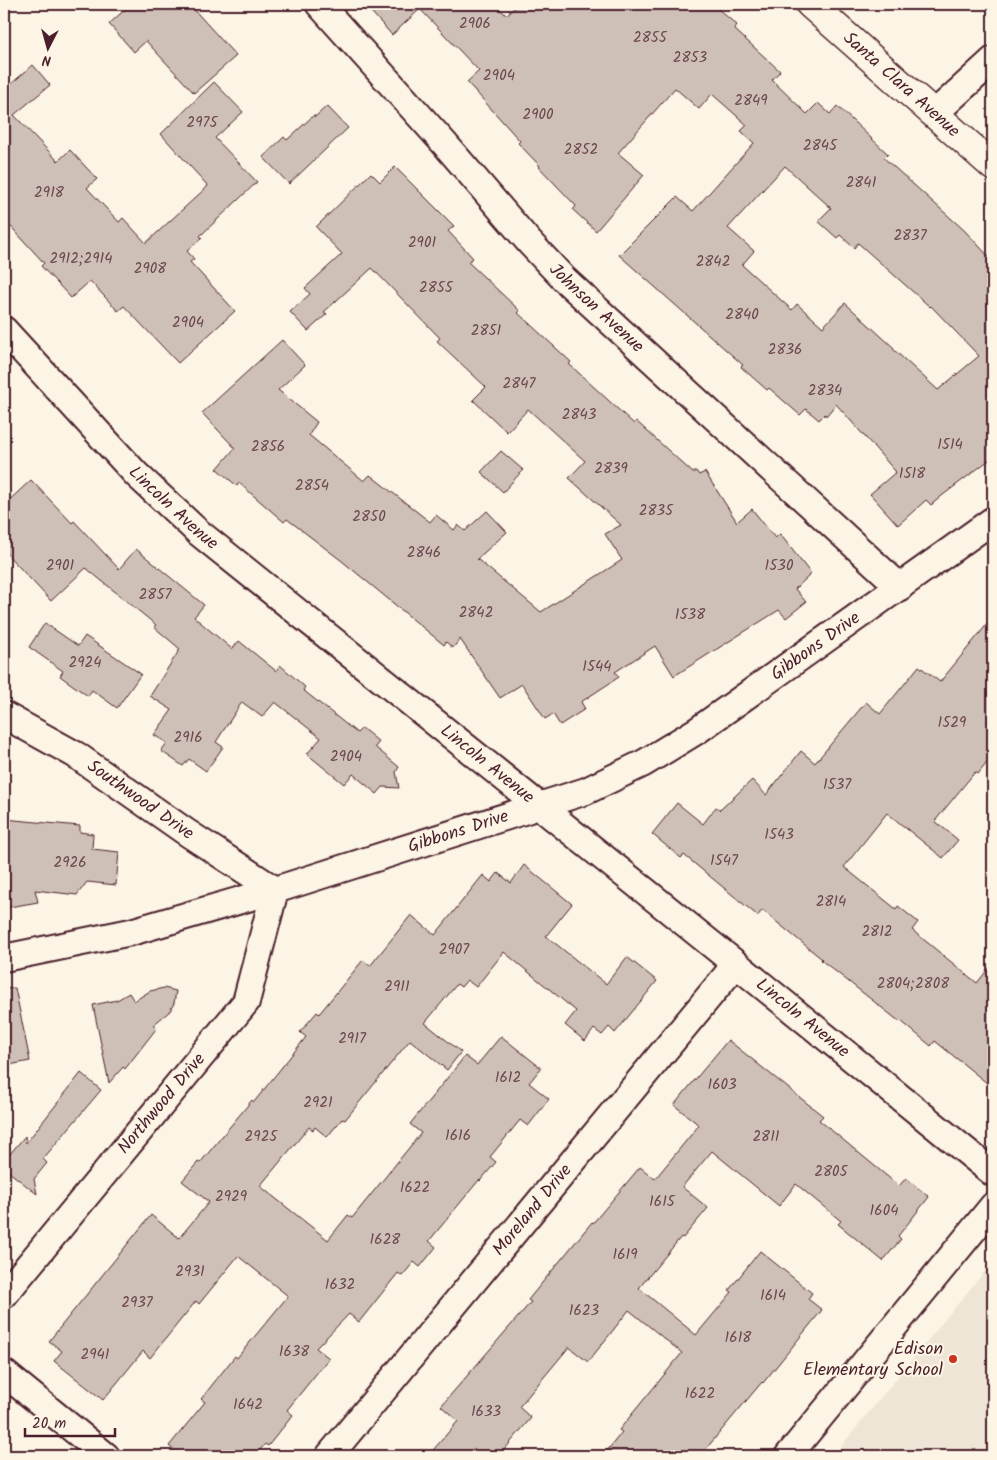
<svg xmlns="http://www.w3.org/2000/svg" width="997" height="1460" viewBox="0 0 997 1460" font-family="Kalam,sans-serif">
<rect width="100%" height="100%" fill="#fcf5e5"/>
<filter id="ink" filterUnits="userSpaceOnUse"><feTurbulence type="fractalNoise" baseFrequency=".02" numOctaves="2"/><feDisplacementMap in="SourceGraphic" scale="10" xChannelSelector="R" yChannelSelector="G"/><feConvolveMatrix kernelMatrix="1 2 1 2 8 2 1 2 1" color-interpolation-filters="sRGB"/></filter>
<g filter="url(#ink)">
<path fill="#eee5d7" d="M993,1261V1456H833Z"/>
<g fill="#cfc0b7" stroke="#4a1f2b" fill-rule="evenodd">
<path d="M131,4H189L236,56L194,93L146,41L134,52L109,24Z"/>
<path d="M364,4H495L506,15L519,4H712L737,25L734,29L780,71L772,80L807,114L818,103L830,114L837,106L888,154L884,158L964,230L993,261V457L943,495L931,505L926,500L898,525L870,494L896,472L836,404L826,416L825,414L819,420L806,409L800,415L769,388L767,390L741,367L743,365L619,255L677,197L693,211L754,143L741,131L747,125L712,94L699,109L675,88L618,153L644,175L596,231L573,210L576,206L539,167L540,166L518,143L520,141L467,82L479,71L420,9L392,35ZM785,166L831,208L818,221L837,238L840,235L854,248L858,243L930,307L931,306L979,356L938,390L893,349L894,348L845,303L823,327L797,304L792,310L742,265L754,251L728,228Z"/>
<path d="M33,65L50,85L14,115L58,161L70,150L97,179L87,188L119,222L123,218L146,243L208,186L161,134L214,82L243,112L215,138L257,182L200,236L202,238L187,251L194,259L190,262L235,311L178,363L124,306L118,311L90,281L71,298L41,266L44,263L4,219V90Z"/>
<path d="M327,106L348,128L289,184L263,157L284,137L287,140L314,115L315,117Z"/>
<path d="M395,167L454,226L448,231L473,258L468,262L520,311L518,313L571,362L569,364L634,424L636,421L693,473L696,471L699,475L705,472L737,522L752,509L775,538L780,534L811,574L795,589L806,602L786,618L779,610L674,676L655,646L615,672L619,677L581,702L585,709L560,725L553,714L545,719L522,684L500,698L460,639L453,648L446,642L444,645L342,561L287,519L284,522L239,483L237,486L217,469L235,448L202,413L282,340L305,365L278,390L317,422L309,435L364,481L370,475L430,522L436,515L454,530L458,525L465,531L487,511L507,532L477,559L541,612L622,560L605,534L621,525L569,478L585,461L528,409L507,432L473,400L486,387L437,341L440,338L372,268L324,312L327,314L308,331L290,312L310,294L305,288L342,254L316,227L371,173L380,182Z"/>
<path d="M501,451L523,470L503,492L481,472Z"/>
<path d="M31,480L72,523L74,521L119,569L136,549L204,605L194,617L232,649L239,641L276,671L280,665L305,687L303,690L357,733L362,728L379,742L375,747L399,767L396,772L399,788L383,787L377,794L353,774L344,784L307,754L321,738L275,702L262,717L242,702L216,742L223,747L206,771L189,759L183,766L161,751L167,743L154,735L172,710L150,696L180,649L154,627L156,625L86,568L51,601L4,551V505Z"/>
<path d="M993,617V755L978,774L975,772L935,821L958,840L943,858L887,813L844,867L896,909L898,906L918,922L912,930L977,983L993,963V1088L935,1041L931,1046L901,1021L900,1022L821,960L822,959L762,910L758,916L684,855L681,858L652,834L677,803L703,824L716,807L720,810L752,780L766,795L801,751L815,763L866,702L880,714L919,666L940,682Z"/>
<path d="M45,623L78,646L85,636L141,674L117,708L92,690L88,696L60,676L63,671L29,647Z"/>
<path d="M4,819L80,826V832L93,834L92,849L119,852L116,885L87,882L77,895L35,890L38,902L4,908Z"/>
<path d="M524,865L572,904L546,936L606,984L627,957L657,981L615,1033L609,1027L602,1035L594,1029L585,1041L565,1025L576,1011L504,952L476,987L467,980L461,987L457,984L425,1023L461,1052L447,1070L410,1040L345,1120L342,1119L327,1137L315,1127L313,1130L309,1127L260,1186L328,1240L348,1215L352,1218L421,1133L410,1124L465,1056L477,1065L501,1036L541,1068L529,1083L549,1099L528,1126L520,1120L490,1157L496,1162L480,1181L479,1180L429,1241L436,1247L420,1267L414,1262L402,1276L398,1273L359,1322L349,1314L316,1348L329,1358L287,1410L293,1415L268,1446L265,1444L255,1456H181L169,1446L205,1402L201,1399L235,1356L237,1358L288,1296L238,1256L199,1304L196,1301L150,1358L143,1351L103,1400L54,1361L62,1351L49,1341L151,1215L179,1238L209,1202L182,1181L198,1162L200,1163L252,1100L254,1102L306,1037L300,1032L317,1012L319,1014L363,960L370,966L411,915L435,935L483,875L491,882L498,873L511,883Z"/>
<path d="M15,988L30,1061L4,1066V989Z"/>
<path d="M164,988L176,991L174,1003L170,1011L153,1025L156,1029L125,1069L123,1067L109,1083L93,1005L117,1000L129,993L134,1001L150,991Z"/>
<path d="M728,1040L823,1116L819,1120L899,1186L906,1178L929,1197L898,1236L901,1239L883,1261L838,1224L841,1221L796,1184L779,1206L712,1151L682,1187L708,1208L683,1238L681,1237L639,1288L696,1335L732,1292L729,1290L760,1251L812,1293L808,1299L822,1310L763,1383L762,1382L700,1456H603L622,1432L619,1430L682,1353L629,1310L588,1362L569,1347L519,1407L531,1418L499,1456H428L458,1421L441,1406L531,1302L528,1300L592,1222L593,1223L640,1167L655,1179L699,1125L674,1105Z"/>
<path d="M81,1073L101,1090L43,1159L47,1163L34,1179L37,1194L4,1168V1161L25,1136L26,1143Z"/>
</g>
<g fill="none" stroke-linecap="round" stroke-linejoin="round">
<defs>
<g id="street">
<path id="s1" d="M319,4L444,143L530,243L564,279L900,587"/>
<path d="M934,114L993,60"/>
<path id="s2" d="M4,330L136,474L198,532L736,964L993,1173"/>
<path id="s3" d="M4,715L76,755L186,832L275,890L246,1002L4,1295"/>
<path id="s4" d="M4,958L131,932L275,890L586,791L644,763L698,730L993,520"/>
<path d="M4,1373L106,1456"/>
<path id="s5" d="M329,1456L736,964"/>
<path d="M788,1456L993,1206"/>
</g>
<g id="secondary">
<path id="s6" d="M810,4L993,166"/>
</g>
</defs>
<use href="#street" stroke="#4a1f2b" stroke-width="30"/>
<use href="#secondary" stroke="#4a1f2b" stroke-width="31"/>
<use href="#street" stroke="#fcf5e5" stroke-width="26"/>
<use href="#secondary" stroke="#fcf5e5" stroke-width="28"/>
</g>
</g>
<circle fill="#c8321e" stroke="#fcf5e5" stroke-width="2" cx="953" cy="1359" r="5"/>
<g text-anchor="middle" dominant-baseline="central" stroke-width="4" stroke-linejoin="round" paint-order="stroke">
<g font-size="15" fill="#6b474e">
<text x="475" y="24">2906</text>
<text x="650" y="38">2855</text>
<text x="690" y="58">2853</text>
<text x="499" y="76">2904</text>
<text x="751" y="101">2849</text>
<text x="538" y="115">2900</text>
<text x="202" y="123">2975</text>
<text x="820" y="146">2845</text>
<text x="581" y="150">2852</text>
<text x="861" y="183">2841</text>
<text x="49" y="193">2918</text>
<text x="910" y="236">2837</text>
<text x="422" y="243">2901</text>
<text x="81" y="259">2912;2914</text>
<text x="713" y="262">2842</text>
<text x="150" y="269">2908</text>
<text x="436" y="288">2855</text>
<text x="742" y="315">2840</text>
<text x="188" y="323">2904</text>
<text x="486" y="331">2851</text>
<text x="785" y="350">2836</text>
<text x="519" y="384">2847</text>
<text x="825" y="391">2834</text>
<text x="579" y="415">2843</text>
<text x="950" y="445">1514</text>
<text x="268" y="447">2856</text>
<text x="611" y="469">2839</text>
<text x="912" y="474">1518</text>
<text x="312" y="486">2854</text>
<text x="656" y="511">2835</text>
<text x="369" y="517">2850</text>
<text x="424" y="553">2846</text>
<text x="60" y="566">2901</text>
<text x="779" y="566">1530</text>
<text x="155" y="595">2857</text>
<text x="476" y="613">2842</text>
<text x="690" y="615">1538</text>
<text x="85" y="663">2924</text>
<text x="597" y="667">1544</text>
<text x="952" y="723">1529</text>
<text x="188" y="738">2916</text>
<text x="346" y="757">2904</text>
<text x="837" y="785">1537</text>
<text x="779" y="835">1543</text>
<text x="724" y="861">1547</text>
<text x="70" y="863">2926</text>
<text x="831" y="902">2814</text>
<text x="877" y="932">2812</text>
<text x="454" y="950">2907</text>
<text x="913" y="984">2804;2808</text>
<text x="397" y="987">2911</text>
<text x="352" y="1039">2917</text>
<text x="508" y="1078">1612</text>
<text x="722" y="1085">1603</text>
<text x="318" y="1103">2921</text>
<text x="458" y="1136">1616</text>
<text x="261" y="1137">2925</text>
<text x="766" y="1137">2811</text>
<text x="831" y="1172">2805</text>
<text x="415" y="1188">1622</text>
<text x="231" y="1197">2929</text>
<text x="662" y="1202">1615</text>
<text x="884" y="1211">1604</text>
<text x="385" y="1240">1628</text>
<text x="625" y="1255">1619</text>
<text x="190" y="1272">2931</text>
<text x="340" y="1285">1632</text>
<text x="773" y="1296">1614</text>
<text x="137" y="1303">2937</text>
<text x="584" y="1311">1623</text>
<text x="738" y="1338">1618</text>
<text x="294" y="1352">1638</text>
<text x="95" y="1355">2941</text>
<text x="700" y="1394">1622</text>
<text x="248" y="1405">1642</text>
<text x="486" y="1412">1633</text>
</g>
<g font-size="18" fill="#4a1f2b" stroke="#fcf5e5">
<text stroke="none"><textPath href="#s6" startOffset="122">Santa Clara Avenue</textPath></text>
<text stroke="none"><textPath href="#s1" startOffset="412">Johnson Avenue</textPath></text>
<text stroke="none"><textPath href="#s2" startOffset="246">Lincoln Avenue</textPath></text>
<text stroke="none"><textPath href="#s4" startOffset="878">Gibbons Drive</textPath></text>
<text stroke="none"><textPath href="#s2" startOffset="651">Lincoln Avenue</textPath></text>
<text stroke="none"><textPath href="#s3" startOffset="161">Southwood Drive</textPath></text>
<text stroke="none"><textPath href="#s4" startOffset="472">Gibbons Drive</textPath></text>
<text stroke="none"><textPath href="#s2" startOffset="1056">Lincoln Avenue</textPath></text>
<text transform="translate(162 1104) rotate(-50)">Northwood Drive</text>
<text stroke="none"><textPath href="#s5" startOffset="319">Moreland Drive</textPath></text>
</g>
<g font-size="18" fill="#4a1f2b" stroke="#fcf5e5" text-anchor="end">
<text x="943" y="1349">Edison<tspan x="943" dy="21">Elementary School</tspan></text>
</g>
</g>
<rect width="997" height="1460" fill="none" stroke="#fcf5e5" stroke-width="20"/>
<rect x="10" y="10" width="977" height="1440" fill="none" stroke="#4a1f2b" stroke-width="2" filter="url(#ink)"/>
<g transform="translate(48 48) rotate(186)" stroke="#fcf5e5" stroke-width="4" paint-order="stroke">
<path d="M0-4L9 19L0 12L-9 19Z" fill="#4a1f2b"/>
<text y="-8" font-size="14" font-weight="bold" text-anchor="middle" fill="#4a1f2b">N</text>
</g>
<path d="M25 1428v8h90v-8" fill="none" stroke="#4a1f2b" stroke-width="2.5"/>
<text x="32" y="1428" font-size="15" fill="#4a1f2b" stroke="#fcf5e5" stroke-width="4" paint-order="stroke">20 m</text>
</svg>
